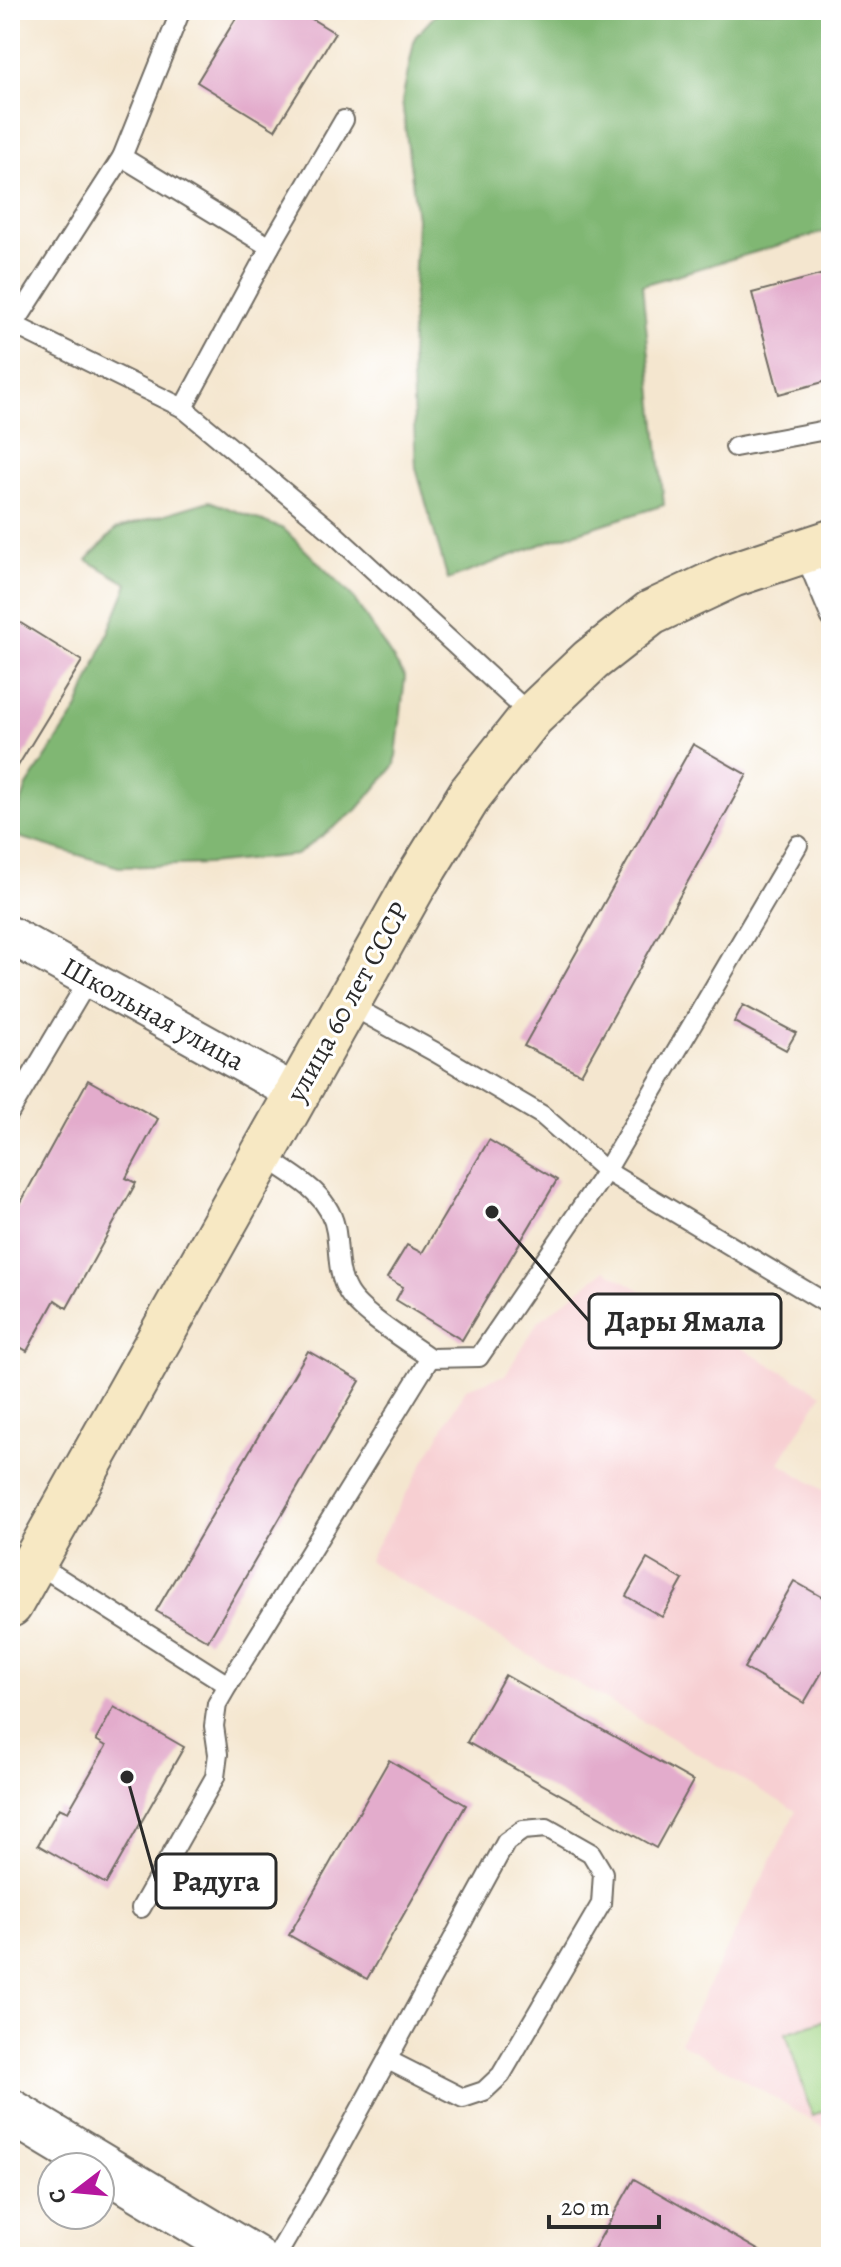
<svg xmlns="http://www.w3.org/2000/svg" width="841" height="2267" viewBox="0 0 841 2267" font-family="Alegreya,serif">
<rect width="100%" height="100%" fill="#fff"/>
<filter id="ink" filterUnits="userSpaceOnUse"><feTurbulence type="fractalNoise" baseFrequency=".0125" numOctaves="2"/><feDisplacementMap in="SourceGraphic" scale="16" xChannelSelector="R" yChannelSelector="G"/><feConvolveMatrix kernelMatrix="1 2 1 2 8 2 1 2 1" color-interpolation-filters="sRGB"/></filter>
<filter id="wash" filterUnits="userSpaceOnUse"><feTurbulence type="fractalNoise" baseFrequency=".006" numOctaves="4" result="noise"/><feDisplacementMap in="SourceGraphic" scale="32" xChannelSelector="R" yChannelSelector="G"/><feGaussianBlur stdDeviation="1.8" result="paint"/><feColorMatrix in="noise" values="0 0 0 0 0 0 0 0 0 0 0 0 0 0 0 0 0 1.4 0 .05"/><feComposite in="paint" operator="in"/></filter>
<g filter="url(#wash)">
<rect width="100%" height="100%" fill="#f4e6cf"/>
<path fill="#f7cfd2" d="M605,1270L822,1394L779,1463L831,1495V2132L680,2042L796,1811L368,1561L466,1388L505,1375L538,1322Z"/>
<path fill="#a1d686" stroke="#668058" stroke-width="2" d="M831,2018V2109L812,2115L786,2033Z"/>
<g fill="#80b773" stroke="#56714f" stroke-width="2">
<path d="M440,10H831V230L642,285L664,505L550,541L448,580L416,468L411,356L417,219L402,101L415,37Z"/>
<path d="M209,501L284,529L352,596L405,677L395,765L357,810L296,855L208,864L119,867L18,837L15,821L27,786L77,710L128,584L87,560L116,529Z"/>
</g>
<g id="blocks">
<g fill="#e3accc">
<path d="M241,10H297L335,33L275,130L197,82Z"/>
<path d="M831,272V380L779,394L752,293Z"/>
<path d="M19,622L82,661L10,779V637Z"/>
<path d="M693,744L747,775L581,1074L524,1046Z"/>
<path d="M743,1005L796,1033L786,1050L734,1022Z"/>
<path d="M88,1080L158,1119L126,1178L136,1183L67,1308L55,1300L27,1351L10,1341V1222Z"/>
<path d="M489,1140L557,1180L462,1340L396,1300L403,1287L387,1278L407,1245L422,1253Z"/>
<path d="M308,1351L360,1381L208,1641L156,1611Z"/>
<path d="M647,1559L683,1580L662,1617L626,1596Z"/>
<path d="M794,1581L831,1602V1657L804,1703L744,1668Z"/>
<path d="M505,1675L693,1781L656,1848L467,1742Z"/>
<path d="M114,1707L184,1747L106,1884L38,1845L59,1808L68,1812L106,1746L96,1740Z"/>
<path d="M389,1760L466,1805L367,1979L289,1935Z"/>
<path d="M634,2179L770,2257L590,2256Z"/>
</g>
</g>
</g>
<g filter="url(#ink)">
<use href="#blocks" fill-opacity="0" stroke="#716c64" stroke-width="2"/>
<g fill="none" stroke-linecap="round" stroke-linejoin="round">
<defs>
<g id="service">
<path d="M122,157L270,247"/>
<path d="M14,325L122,157L181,10"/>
<path d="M10,326L14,325L183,408L330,530L532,716"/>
<path d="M183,408L270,247L344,120"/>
<path d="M735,447L831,429"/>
<path d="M803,551L831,618"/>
<path d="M348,1004L435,1052L542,1115L606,1171L831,1306"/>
<path d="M10,1112L89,979"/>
<path d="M430,1358L479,1357L606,1171L798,845"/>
<path d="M34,1562L228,1685L217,1704L214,1726L218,1754L215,1777L141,1908"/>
<path d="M228,1685L430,1358C408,1342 361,1314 348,1292C337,1274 339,1253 336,1232C331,1193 292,1175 262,1155"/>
<path d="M276,2257L327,2170L506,1842L523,1830L547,1828L591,1853L603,1873L601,1904L501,2075L484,2091L463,2098L388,2060"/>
</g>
<path id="minor" d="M10,935L297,1094"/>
<path id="tertiary" d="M10,2111L253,2257"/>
<path id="secondary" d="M10,1605L414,885L471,793L532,716L591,660L651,613L732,575L831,542"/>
</defs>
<use href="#service" stroke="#716c64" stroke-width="22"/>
<use href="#minor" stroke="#716c64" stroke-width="40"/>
<use href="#tertiary" stroke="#716c64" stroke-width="48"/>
<use href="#secondary" stroke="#716c64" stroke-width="48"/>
<use href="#service" stroke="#fff" stroke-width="18"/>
<use href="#minor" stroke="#fff" stroke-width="36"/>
<use href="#tertiary" stroke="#fff" stroke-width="44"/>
<use href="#secondary" stroke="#f7e8c3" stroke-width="44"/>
</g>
</g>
<g text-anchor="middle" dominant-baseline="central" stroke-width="6" stroke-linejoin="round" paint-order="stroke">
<g font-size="28" fill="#2b2b2b" stroke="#fff">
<text transform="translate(348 1002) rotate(-61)">улица 60 лет СССР</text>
<text transform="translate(153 1014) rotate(29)">Школьная улица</text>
</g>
</g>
<path fill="none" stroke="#2b2b2b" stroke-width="3" d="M492 1212L589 1321M127 1777L156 1881"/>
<g fill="#2b2b2b" stroke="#fff" stroke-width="3">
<circle cx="492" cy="1212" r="8"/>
<circle cx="127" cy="1777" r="8"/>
</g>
<g fill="#fff" stroke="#2b2b2b" stroke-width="3">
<rect x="589" y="1294" width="192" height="54" rx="8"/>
<rect x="156" y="1854" width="120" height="54" rx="8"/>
</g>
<g font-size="30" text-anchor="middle" font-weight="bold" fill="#2b2b2b">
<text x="685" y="1331">Дары Ямала</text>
<text x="216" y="1891">Радуга</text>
</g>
<rect width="841" height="2267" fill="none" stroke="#fff" stroke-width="40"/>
<g transform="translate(76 2191) rotate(254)"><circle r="38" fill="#ffffff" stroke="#aaaaaa" stroke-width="2"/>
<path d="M0-6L14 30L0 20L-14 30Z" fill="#b5179e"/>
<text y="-12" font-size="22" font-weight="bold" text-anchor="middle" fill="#2b2b2b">С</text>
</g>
<path d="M549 2215v12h110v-12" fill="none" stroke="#2b2b2b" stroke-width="4"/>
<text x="561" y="2215" font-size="24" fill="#2b2b2b" stroke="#ffffff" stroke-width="6" paint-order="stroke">20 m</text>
</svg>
